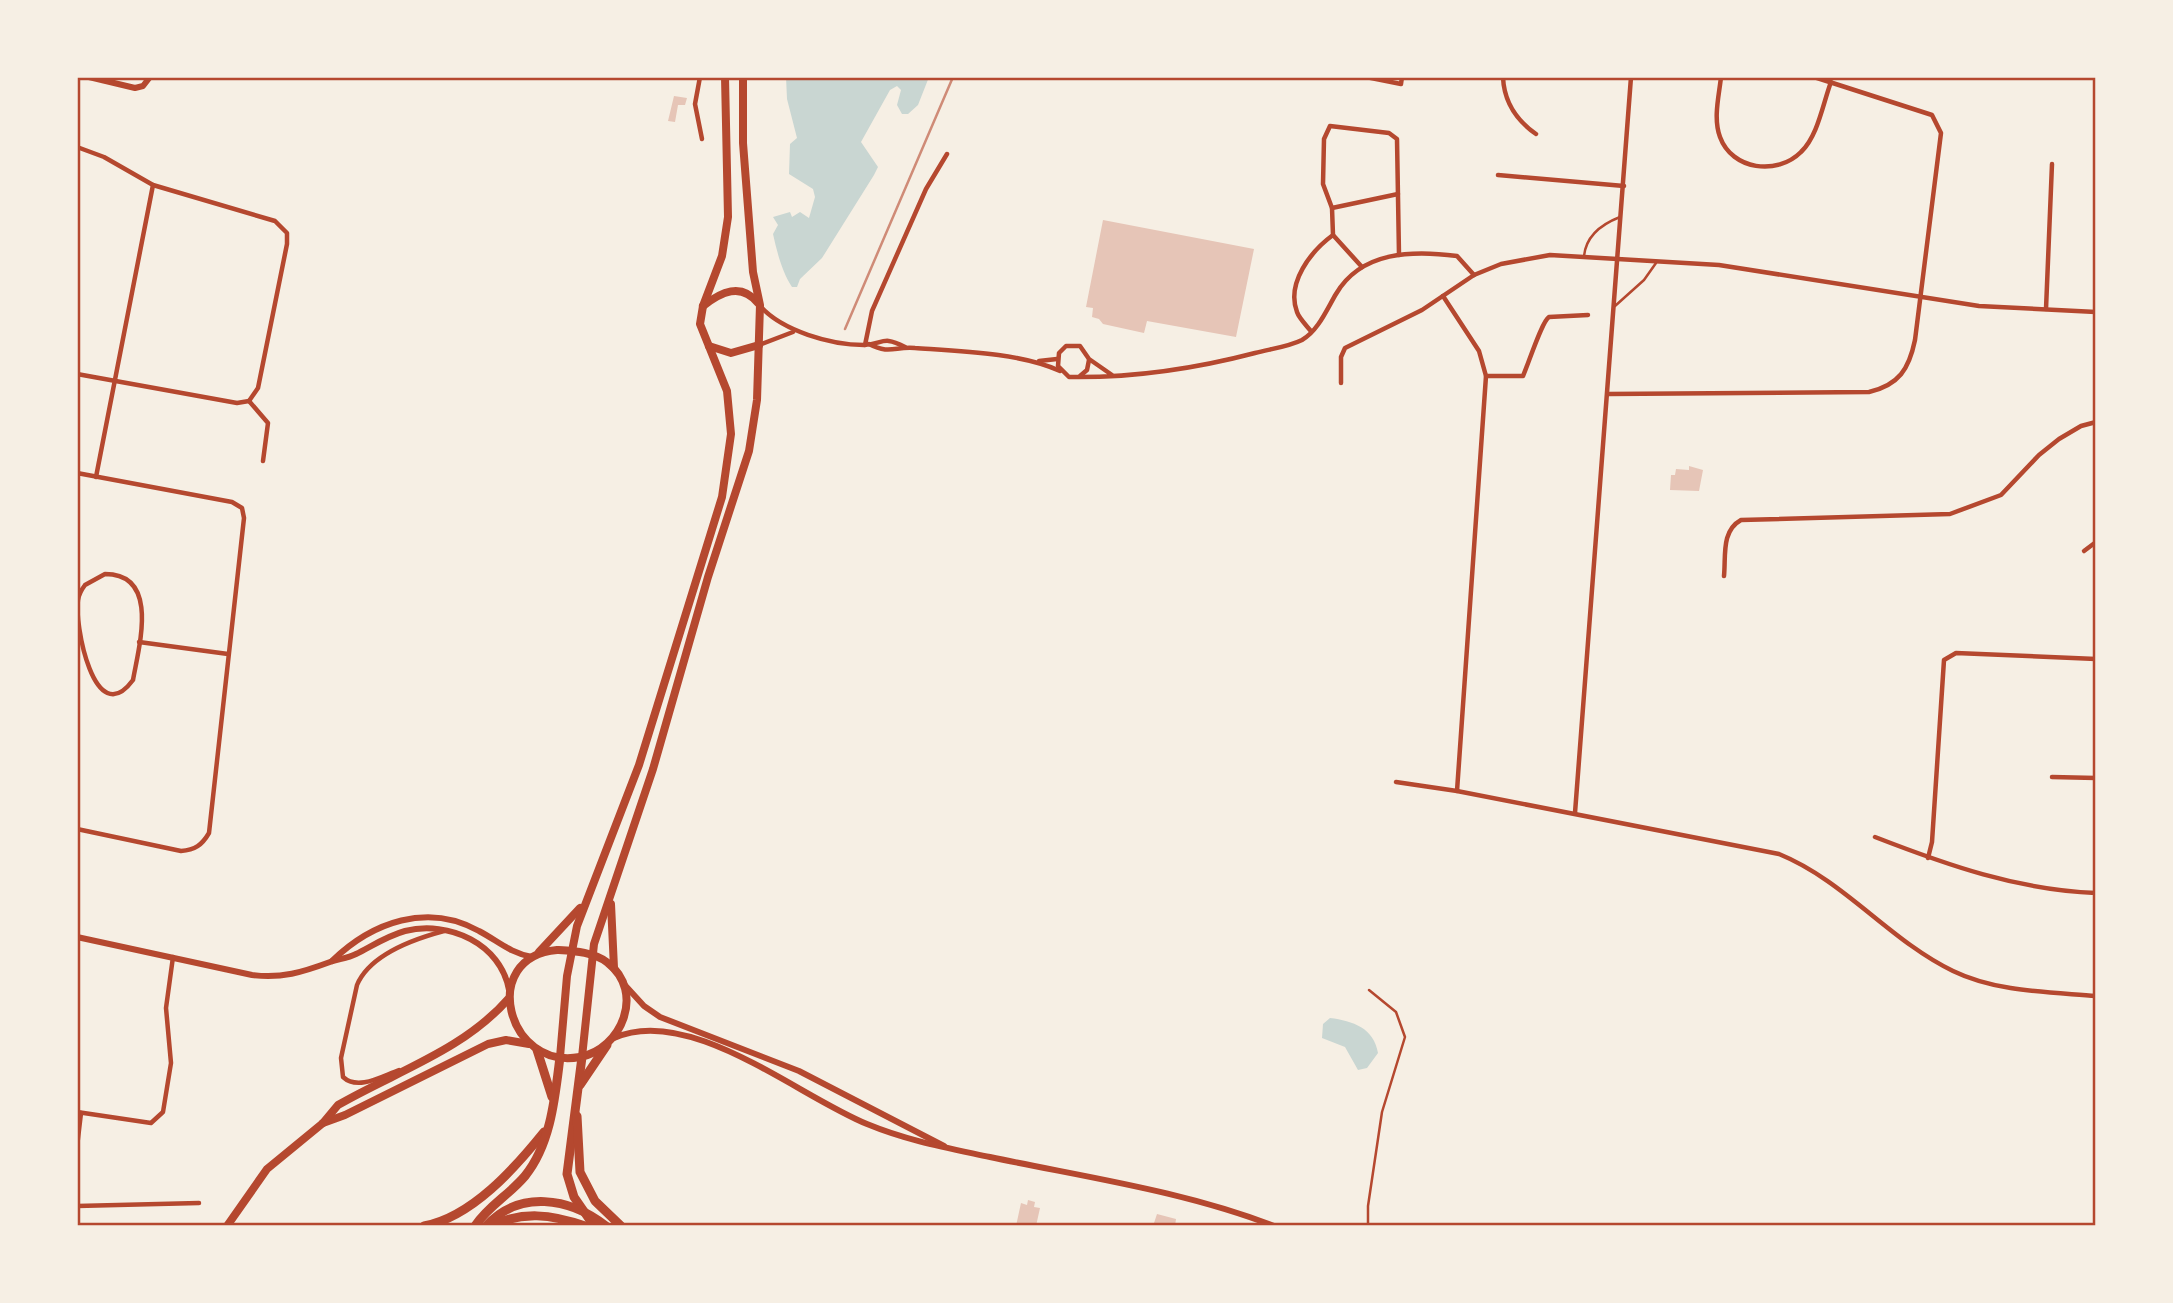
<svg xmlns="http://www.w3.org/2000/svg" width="2173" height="1303" viewBox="0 0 2173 1303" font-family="'Titillium Web',sans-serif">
<rect width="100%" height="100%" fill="#f6efe4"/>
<g fill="#c9d6d2">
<path d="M786,77H929L918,105L908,114H902L897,105L901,90L897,86L890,90L861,142L878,167L874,175L822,258L800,279L797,287H792C782,272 777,252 773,234L778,225L773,217L790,212L792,217L800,212L809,218L815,197L813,189L789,174L790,144L797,138L787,99Z"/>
<path d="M1330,1018C1353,1021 1374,1028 1378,1053L1367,1068L1358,1070L1345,1047L1322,1038L1323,1024Z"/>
</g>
<g fill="#e6c5b7">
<path d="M674,96L687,98L685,105H678L675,122L668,121Z"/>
<path d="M1103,220L1254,249L1236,337L1147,321L1144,333L1103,324L1099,319L1092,317L1093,308L1086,307Z"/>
<path d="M1689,466L1703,470L1699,491L1670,490L1671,475H1675L1676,469L1689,470Z"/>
<path d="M1028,1200L1035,1202L1034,1207L1040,1208L1036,1226H1016L1021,1203L1027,1205Z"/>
<path d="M1157,1214L1176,1219L1175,1226H1153Z"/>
</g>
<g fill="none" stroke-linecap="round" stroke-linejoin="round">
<g stroke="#b5482f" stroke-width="2.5">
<path d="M1584,256C1586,236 1602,224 1620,217"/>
<path d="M1615,306L1644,280L1656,263"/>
<path d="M1368,1226V1206L1382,1112L1405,1037L1396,1012L1369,990"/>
</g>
<g stroke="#b5482f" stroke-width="4.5">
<path d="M700,77L695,104L702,139"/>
<path d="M1366,77L1401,84L1402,77"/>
<path d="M1503,77C1504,102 1516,120 1536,134"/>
<path d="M1721,77C1719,96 1713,118 1720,137C1732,170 1777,176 1801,152C1818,136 1823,103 1831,82"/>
<path d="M77,147L104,157L153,185L275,221L287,233V244L258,388L249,401"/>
<path d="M1498,175L1624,186"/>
<path d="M1332,208L1398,194"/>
<path d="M1362,267L1333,235L1332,208L1323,184L1324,139L1330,126L1389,133L1397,139L1399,255"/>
<path d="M1443,296L1479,351L1486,376L1457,791"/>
<path d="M760,306C782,331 831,345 864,345C884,344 882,335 905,347"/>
<path d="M2046,309L2052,164"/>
<path d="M1310,330C1306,325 1299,318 1297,312C1286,283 1311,251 1333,235"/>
<path d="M869,344C890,355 895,346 915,348C959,351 1022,353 1060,371"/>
<path d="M759,345L793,332"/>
<path d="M865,345L872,311L926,189L947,154"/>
<path d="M1039,361L1057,359"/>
<path d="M77,374L237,403L249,401"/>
<path d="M1112,375L1089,359L1080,346H1066L1059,353L1058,366L1069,377C1133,378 1194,369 1255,353C1270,349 1288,347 1302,340C1318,331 1327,309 1336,294C1361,251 1413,250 1457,256L1474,275"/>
<path d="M1080,376L1087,370L1089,360"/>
<path d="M1486,376H1523C1528,365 1542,321 1549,317L1588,315"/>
<path d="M1341,383V357L1345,348L1422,310L1474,275L1501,264L1550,255L1719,265L1979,306L2096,312"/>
<path d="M1608,394L1869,392C1899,385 1909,369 1915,340L1941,133L1932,115L1814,77"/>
<path d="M249,401L268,423L263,461"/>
<path d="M77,473L232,502L242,508L244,518L209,833C202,845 195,850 181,851L77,829"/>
<path d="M96,477L153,185"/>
<path d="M2084,551L2096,542"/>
<path d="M105,574C160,574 139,646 133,680C94,733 74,622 78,600C79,594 82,589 85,585Z"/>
<path d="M1724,576C1726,556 1721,531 1741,520L1950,514L2001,495L2039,455L2059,439L2081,426L2096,422"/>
<path d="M139,642L228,654"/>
<path d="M2052,777L2096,778"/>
<path d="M1396,782L1457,791L1779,854C1845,881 1889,940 1953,971C1996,992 2049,992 2096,996"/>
<path d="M1575,813L1631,77"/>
<path d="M1875,837C1947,865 2018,890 2096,893"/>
<path d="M1928,858L1932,842L1944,660L1956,653L2096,659"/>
<path d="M399,1070C382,1076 358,1091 343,1077L341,1058L357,985C370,954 414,939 444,931"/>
<path d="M77,1112L151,1123L163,1112L171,1063L166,1008L173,957"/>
<path d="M77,1147L81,1113"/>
<path d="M77,1206L199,1203"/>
</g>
<g stroke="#b5482f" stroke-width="6">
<path d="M89,77L135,88L143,86L150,77"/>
<path d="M77,937L252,975C281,979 303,972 330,962C339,959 348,958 356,954C372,946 387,936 405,931C449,920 501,944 509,990"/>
<path d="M332,961C372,922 428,902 479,931C498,941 510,953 532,957"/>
<path d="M623,983L644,1006L660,1017L799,1071L944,1146"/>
<path d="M614,1038C689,1004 798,1096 867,1124C908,1141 948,1148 990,1157C1084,1177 1184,1191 1274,1226"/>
</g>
<g stroke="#b5482f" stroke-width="8">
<path d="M703,306C721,292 741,282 758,303"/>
<path d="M709,346L731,353L759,345"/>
<path d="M611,904L614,968"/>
<path d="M557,950C573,951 595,952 608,963C645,992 622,1049 580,1057C507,1071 478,957 557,950Z"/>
<path d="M539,952L580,908"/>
<path d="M560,1057L567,976L577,926L639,765L722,497L731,434L727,391L700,324L703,306L722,256L728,217L725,77"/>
<path d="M582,1057L594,944L653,769L708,577L749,451L757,400L760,305L753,272L743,143V77"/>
<path d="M323,1123L345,1115L488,1044L506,1040L529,1044"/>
<path d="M227,1226L267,1169L323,1123L338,1105C397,1071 464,1050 509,998"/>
</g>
<g stroke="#b5482f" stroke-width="9">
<path d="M537,1050L552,1097"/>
<path d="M582,1057L567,1174L574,1197L594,1226"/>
<path d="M580,1085L607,1045"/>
<path d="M577,1116L580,1172L595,1201L621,1226"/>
<path d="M424,1226C472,1217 515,1168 544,1132"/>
<path d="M475,1226C488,1206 509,1195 525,1176C551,1144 555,1097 560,1057"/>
<path d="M486,1226C519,1190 569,1197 606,1226"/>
<path d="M489,1226C523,1211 551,1214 585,1226"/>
</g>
<path stroke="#cf8b77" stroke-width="2.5" d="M845,329L953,77"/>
</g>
<rect width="2173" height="1303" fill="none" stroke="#f6efe4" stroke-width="158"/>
<rect x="79" y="79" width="2015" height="1145" fill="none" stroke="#b5482f" stroke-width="2.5"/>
</svg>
